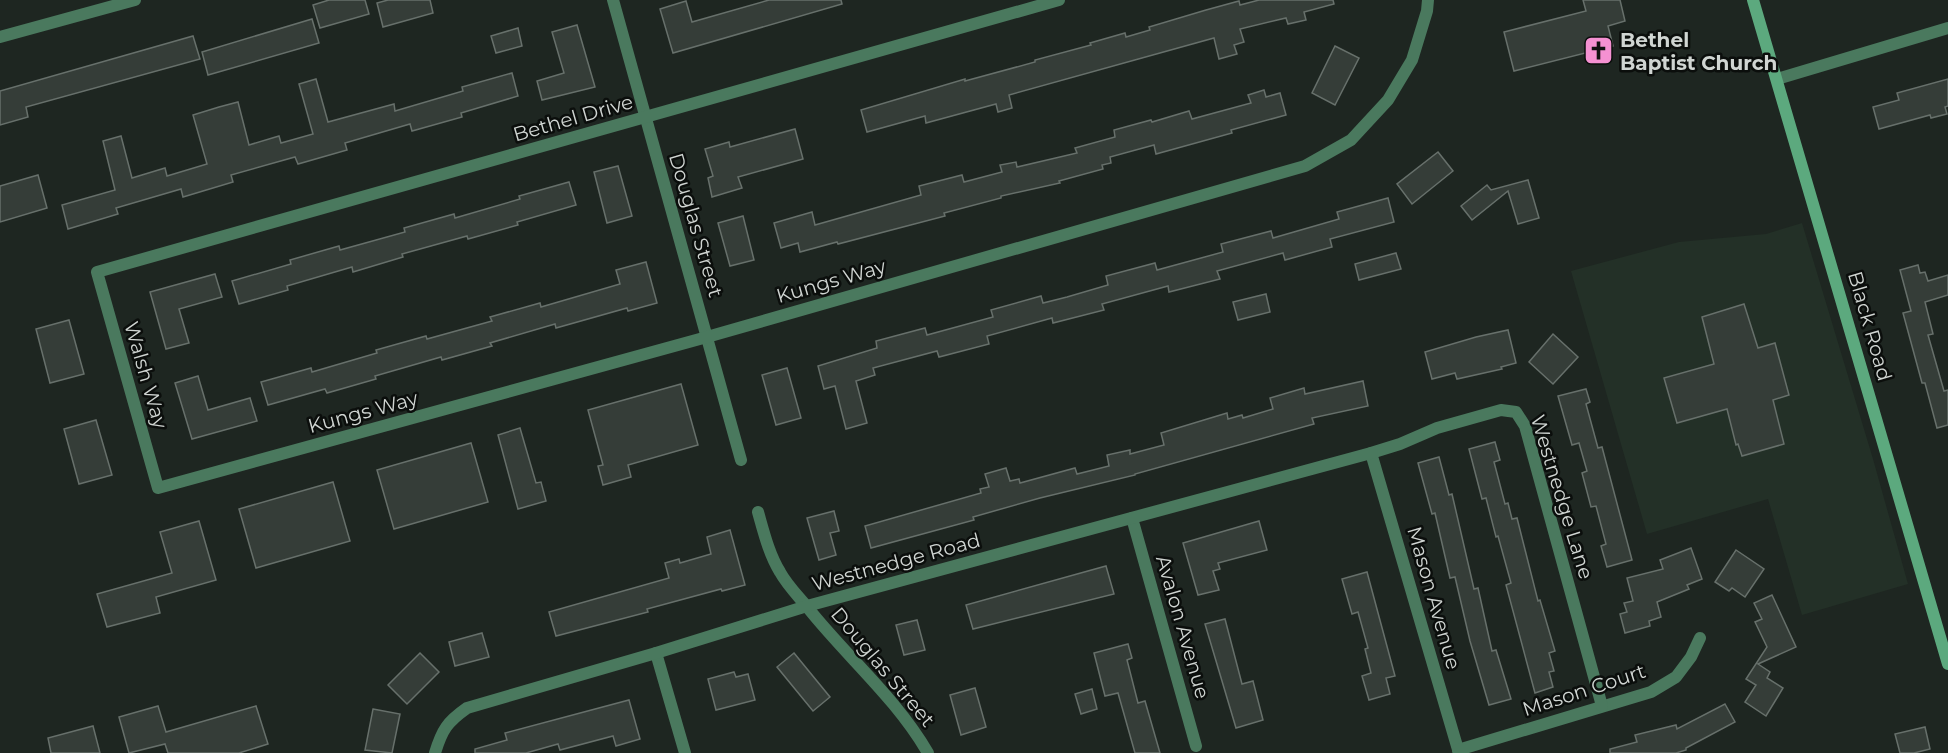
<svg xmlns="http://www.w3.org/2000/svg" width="1948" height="753" viewBox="0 0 1948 753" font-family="Montserrat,sans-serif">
<rect width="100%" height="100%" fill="#1e2621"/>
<path fill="#233027" d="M1802,223L1873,459L1908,584L1802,615L1768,499L1647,534L1571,271L1679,242L1766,234Z"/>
<g fill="#353d38" stroke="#67706b" stroke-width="1.5">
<path d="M329,0H365L369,14L320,28L313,5Z"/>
<path d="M388,0H430L433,13L383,27L377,3Z"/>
<path d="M769,0H841L842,4L673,53L660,9L686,1L692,22Z"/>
<path d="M1259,0H1333L1334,4L1304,12L1306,20L1288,24L1286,18L1240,29L1244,42L1234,45L1237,54L1219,59L1214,38L1009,95L1012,108L998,112L996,104L926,123L925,116L867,132L861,110L965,79V81L1035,62V60L1091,45L1090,43L1125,33L1126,37L1150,30L1149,27L1206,10L1239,1L1240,5Z"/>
<path d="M1583,0H1620L1625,21L1608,26L1613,46L1514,71L1504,32L1586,11Z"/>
<path d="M312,19L319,43L208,75L202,52Z"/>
<path d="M577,25L595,87L542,100L537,81L564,73L552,32Z"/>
<path d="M518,28L522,46L496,53L491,36Z"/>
<path d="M193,36L200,59L26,107L28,117L0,125V91Z"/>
<path d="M1335,46L1359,58L1335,105L1312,93Z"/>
<path d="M512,73L518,96L461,113L462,117L412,131L410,124L345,143L347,150L298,164L295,157L231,175L233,182L183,197L181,189L116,208L118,214L68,229L62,205L115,190L103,141L121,136L132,178L165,168L167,176L207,164L193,115L219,107L238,102L249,145L279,136L281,143L313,134L299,84L316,79L328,122L394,104L395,111L463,91L462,87Z"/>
<path d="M1948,79V106L1945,107L1947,114L1931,118L1930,115L1879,129L1873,107L1899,100L1897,93Z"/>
<path d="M1264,90L1266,97L1280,93L1286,115L1231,130L1232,133L1156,154L1154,145L1110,157L1111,163L1102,165L1103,169L1059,181L1060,183L1001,196V198L944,213L945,216L838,244L837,242L800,252L798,243L781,248L774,223L812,212L815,225L921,195L919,186L962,175L964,182L1002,172L1000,165L1016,162L1017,167L1077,153L1075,148L1115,137L1114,130L1151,120L1152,122L1189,111L1192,119L1251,103L1248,95Z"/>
<path d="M795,129L803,159L738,177L742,188L712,197L708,178L713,176L705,149L729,142L730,147Z"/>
<path d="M1438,152L1453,171L1412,204L1397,184Z"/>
<path d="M618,166L632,216L607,223L594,172Z"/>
<path d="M38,175L47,208L0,222V186Z"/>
<path d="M1528,180L1539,218L1518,224L1508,191L1472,220L1461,206L1487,185L1491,190Z"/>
<path d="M569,182L576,205L517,222L518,225L468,239L467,236L402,254L403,257L353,272L352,267L287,286L288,290L239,304L232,281L291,264L290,260L339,246L340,250L405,232L404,228L454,214L455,218L520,199L519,196Z"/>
<path d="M1388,198L1394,222L1330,239L1332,247L1285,260L1283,253L1217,271L1220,279L1169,292L1168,286L1102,304L1104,310L1053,323L1052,318L987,336L989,344L939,357L937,351L873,368L875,375L856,381L867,423L846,429L835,386L824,389L818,366L877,348L876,341L925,328L927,335L993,317L991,310L1041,296L1043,303L1067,297L1108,285L1106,276L1155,263L1157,270L1223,252L1221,244L1271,231L1273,238L1339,219L1337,212Z"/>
<path d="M743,216L754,260L730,266L718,223Z"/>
<path d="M1396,253L1401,269L1359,280L1355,264Z"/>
<path d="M646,262L657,303L628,311L627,308L556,328L555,324L490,343L492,346L442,360L441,357L375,376L376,379L327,393L325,389L268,405L261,382L311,368L312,372L377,353L376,350L426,336L427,339L492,321L490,317L540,303L541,307L620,284L616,270Z"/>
<path d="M1918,265L1920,273L1925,272L1928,281L1948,275V295L1925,302L1933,334L1928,335L1944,391L1948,390V425L1937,428L1925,383H1922L1903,313L1911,311L1900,270Z"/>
<path d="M215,274L222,297L179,309L189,343L166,349L150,292Z"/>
<path d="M1266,294L1270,312L1238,320L1233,302Z"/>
<path d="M1744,304L1758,348L1775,343L1789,395L1773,400L1784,444L1742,456L1738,444L1736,445L1727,409L1677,423L1664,378L1714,364L1702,317Z"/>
<path d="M69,320L84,374L50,383L36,329Z"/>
<path d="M1508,330L1516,363L1501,367L1502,369L1457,379L1455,373L1432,379L1425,352L1476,337Z"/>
<path d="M1553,334L1578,357L1553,384L1529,362Z"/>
<path d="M787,368L801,418L776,425L762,375Z"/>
<path d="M198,376L208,410L250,398L257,421L192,439L175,383Z"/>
<path d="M1363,381L1368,406L1312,418L1314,424L1135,474V475L1040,498L973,517L974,520L871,548L865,526L981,493L980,489L989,487L985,474L1006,468L1010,481L1019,479L1020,483L1075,468L1077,474L1109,466L1107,455L1130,450V454L1164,445L1161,433L1227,413L1228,419L1242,415L1243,418L1273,409L1270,398L1304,388L1305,394Z"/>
<path d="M681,384L698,445L628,465L631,477L603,485L598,466L603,465L588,410Z"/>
<path d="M1586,389L1590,402L1586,404L1598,448L1602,447L1632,560L1607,567L1601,546L1606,544L1596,506L1591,507L1582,473L1587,471L1579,443L1572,445L1558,396Z"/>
<path d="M96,420L112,475L79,484L64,429Z"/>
<path d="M520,428L536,483L541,482L546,501L518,509L498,435Z"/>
<path d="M1495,442L1500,460L1494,462L1505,504L1508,503L1512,519L1517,518L1538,601L1540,600L1555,651L1549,653L1554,671L1549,672L1553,687L1535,693L1506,585L1511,583L1498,536L1496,537L1486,498L1482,499L1469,449Z"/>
<path d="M471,443L488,502L394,529L377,470Z"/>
<path d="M1439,457L1449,495L1452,494L1474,589L1478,588L1492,651L1496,650L1511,699L1489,705L1470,641L1455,577L1450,578L1435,513L1432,514L1418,463Z"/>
<path d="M333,482L350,541L256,568L239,509Z"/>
<path d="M834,511L839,531L830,533L836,555L819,560L807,518Z"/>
<path d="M199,521L216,580L156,597L160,613L107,627L97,594L172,573L160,532Z"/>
<path d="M1259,521L1267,550L1218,563L1220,569L1213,571L1219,590L1198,595L1183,543Z"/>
<path d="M730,530L745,585L722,591L721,589L647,609L648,612L556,636L549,612L669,578L665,563L679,559L680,563L711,554L707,537Z"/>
<path d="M1691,548L1702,579L1687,585L1689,589L1657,602L1661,617L1649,621L1650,626L1625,633L1620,614L1627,612L1624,603L1633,601L1627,578L1663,569L1660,560Z"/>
<path d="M1736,550L1764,569L1745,597L1732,588L1729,591L1715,582Z"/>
<path d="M1106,566L1114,594L973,629L966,605Z"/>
<path d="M1367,572L1395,676L1386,678L1390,694L1369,700L1362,676L1371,673L1365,649L1368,648L1358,612L1352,614L1342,579Z"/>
<path d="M1772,595L1796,647L1758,664L1770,672L1767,678L1783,688L1766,716L1745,702L1756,685L1746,679L1767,647L1755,622L1762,619L1754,603Z"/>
<path d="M1225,619L1242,684L1253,681L1263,720L1236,728L1205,624Z"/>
<path d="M917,620L925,650L904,655L896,625Z"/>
<path d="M482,633L489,657L455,666L449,642Z"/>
<path d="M1128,644L1132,658L1127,660L1138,703L1145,701L1160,753H1135L1118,693L1105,696L1094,653Z"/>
<path d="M420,653L439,672L407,704L388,685Z"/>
<path d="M794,653L830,697L813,711L777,667Z"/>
<path d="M734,672L736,677L748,674L755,700L716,710L708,679Z"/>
<path d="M975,688L986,727L961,735L950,695Z"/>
<path d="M1092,689L1097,709L1081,714L1075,694Z"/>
<path d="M629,700L640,739L616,746L613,736L560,750L558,744L526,753H475V749L507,740L505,733Z"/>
<path d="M1725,704L1735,722L1686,748V750L1676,753H1610V749L1637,742L1635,735L1676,725L1677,729Z"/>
<path d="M158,706L166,732L256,706L268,744L239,753H168L165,744L129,753L119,717Z"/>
<path d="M373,709L400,714L392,753L365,750Z"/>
<path d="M93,726L100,753H51L48,738Z"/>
<path d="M1925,727L1930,749L1914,753H1900L1895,734Z"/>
</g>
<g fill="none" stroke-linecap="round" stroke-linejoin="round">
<g stroke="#4a795e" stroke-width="12">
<path d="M613,0L741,460"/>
<path d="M1059,0L97,272L158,488L707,337L1305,166L1351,140L1388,100L1412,60L1427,11L1428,0"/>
<path d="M0,37L135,0"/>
<path d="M1777,79L1948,28"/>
<path d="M1371,453L1459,753"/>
<path d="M758,512C764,533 769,554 780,572C787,585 799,597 808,608C847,657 897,699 928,753"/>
<path d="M1132,518L1196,746"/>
<path d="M656,653L685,753"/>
<path d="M1458,750L1651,692L1676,677L1691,657L1700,638"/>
<path d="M435,753C442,730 447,722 467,708L656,653L807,606L1371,453L1400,444L1437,428L1501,410L1516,412L1525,426L1602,706"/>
</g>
<path stroke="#5ca97e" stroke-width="12" d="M1753,0L1948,664"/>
</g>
<defs>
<symbol id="church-square" viewBox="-11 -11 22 22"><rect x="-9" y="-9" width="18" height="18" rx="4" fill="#f591d2" stroke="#0b0e0c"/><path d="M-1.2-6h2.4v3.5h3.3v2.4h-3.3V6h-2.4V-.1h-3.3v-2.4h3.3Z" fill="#111"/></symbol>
</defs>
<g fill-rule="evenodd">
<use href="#church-square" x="1582" y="34" width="33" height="33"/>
</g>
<g text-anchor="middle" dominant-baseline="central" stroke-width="5" stroke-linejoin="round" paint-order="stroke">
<g font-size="20" font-weight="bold" fill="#d0d5d2" stroke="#0b0e0c" text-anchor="start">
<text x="1620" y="40">Bethel<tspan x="1620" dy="23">Baptist Church</tspan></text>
</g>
<g font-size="20" fill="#d0d5d2" stroke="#0b0e0c">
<text transform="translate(573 118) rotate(-16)">Bethel Drive</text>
<text transform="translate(696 225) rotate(74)">Douglas Street</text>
<text transform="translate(831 281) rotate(-16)">Kungs Way</text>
<text transform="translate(1870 326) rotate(74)">Black Road</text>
<text transform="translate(146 375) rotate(74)">Walsh Way</text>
<text transform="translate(363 412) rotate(-15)">Kungs Way</text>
<text transform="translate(1562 497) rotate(73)">Westnedge Lane</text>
<text transform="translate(896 562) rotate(-15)">Westnedge Road</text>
<text transform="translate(1434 598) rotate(74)">Mason Avenue</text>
<text transform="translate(1183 627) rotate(74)">Avalon Avenue</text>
<text transform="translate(883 667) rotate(50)">Douglas Street</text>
<text transform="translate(1584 690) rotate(-18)">Mason Court</text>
</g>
</g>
</svg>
